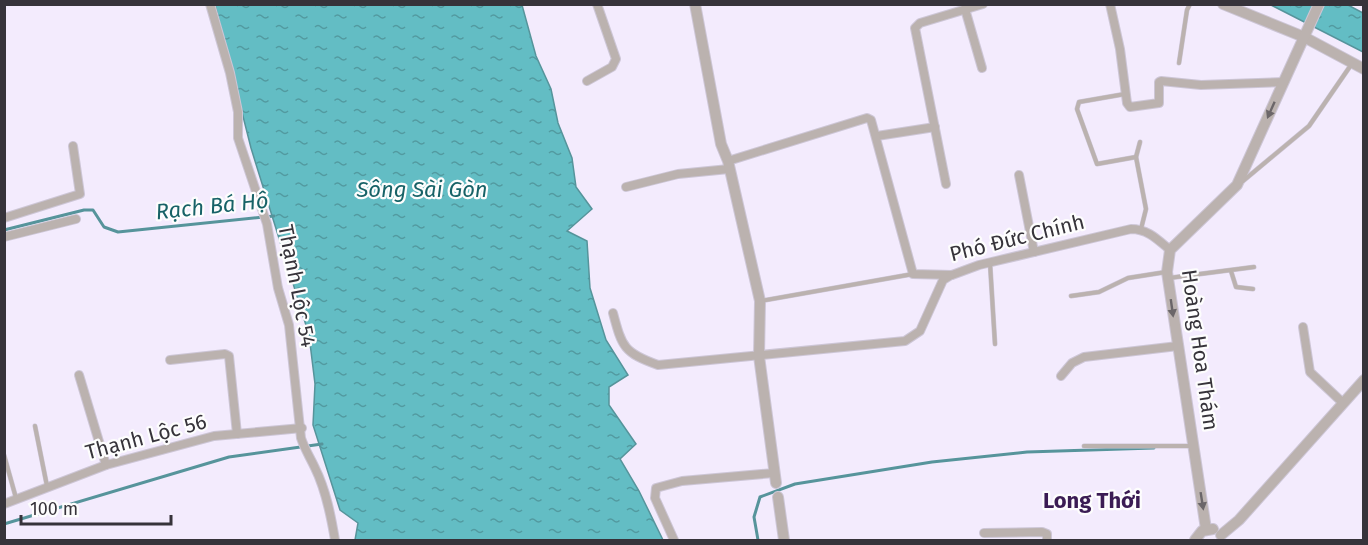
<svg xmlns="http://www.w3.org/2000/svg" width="1368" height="545" viewBox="0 0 1368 545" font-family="'Fira Sans',sans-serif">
<defs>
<pattern id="water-ripples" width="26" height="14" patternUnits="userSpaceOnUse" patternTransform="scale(1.5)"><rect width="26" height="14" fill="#63bdc4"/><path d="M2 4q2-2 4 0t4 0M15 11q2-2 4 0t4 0" fill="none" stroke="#529aa0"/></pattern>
</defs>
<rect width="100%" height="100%" fill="#f3ebfd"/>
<g fill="url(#water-ripples)" stroke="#56949b" stroke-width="1.5">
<path d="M215,5H522L536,56L551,89L558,123L572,158L576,187L592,209L567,231L587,241L590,288L606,340L628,375L609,387V405L636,444L620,459L639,491L663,540H355L358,523L340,510L313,425L315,384L309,335L251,148Z"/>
<path d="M1271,5H1348L1363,13V52Z"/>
</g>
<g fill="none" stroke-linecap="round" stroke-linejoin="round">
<g stroke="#56949b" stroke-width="3">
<path d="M4,230L84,210H93L104,227L118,232L274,216"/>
<path d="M4,524L229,457L322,444"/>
<path d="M758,540L754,517L760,497L795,484L932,462L1027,452L1154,448"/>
</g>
<defs>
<g id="service">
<path d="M1179,63L1187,10L1190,4"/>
<path d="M1125,94L1079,102L1077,109L1097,164L1136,157"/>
<path d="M1140,142L1136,157L1146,209L1141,229"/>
<path d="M1243,181L1309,126L1351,65"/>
<path d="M990,263L995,344"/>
<path d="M1231,271L1236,287L1253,289"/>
<path d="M1169,278L1254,267"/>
<path d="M1071,296L1099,292L1128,278L1166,272"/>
<path d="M761,301L913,274"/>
<path d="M35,426L47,486"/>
<path d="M1084,446H1193"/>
<path d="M4,455L16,498"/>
</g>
<g id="minor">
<path d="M210,4L230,73L238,112V138L267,224L278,288L289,325L301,438C305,450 310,457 315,468C326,490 331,516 335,540"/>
<path d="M1110,4L1120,49L1127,103L1130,107L1159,103V82L1161,81L1201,85L1284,82"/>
<path d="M965,9L982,68"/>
<path d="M587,81L612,67L616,59L597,4"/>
<path d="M877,136L935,127"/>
<path d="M728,161L867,118L871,120L913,274L952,275L979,265L1131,229C1148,229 1158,240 1170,250"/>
<path d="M1019,175L1034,252"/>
<path d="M946,184L915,28L920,23L983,4"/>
<path d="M626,187L678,174L729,169"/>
<path d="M4,218L80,194L73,146"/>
<path d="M4,237L76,219"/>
<path d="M613,313C622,347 624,353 658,365L905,341L920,331L943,280L951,275"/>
<path d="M1303,327L1310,372L1343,403"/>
<path d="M170,360L225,354L229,356L237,434"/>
<path d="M79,375L106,465"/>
<path d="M1061,376L1072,363L1084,357L1178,346"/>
<path d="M4,504L106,465L214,436L302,428"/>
<path d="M984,533L1042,532L1047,534V540"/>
<path d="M674,540L655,498L656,488L682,481L774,473"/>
</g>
<g id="tertiary">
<path d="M695,4L721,144L728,161L760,301L759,356L776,483"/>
<path d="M1223,4L1304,37L1364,69"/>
<path d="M778,497L784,540"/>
<path d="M1206,529L1167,272L1170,250L1237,185L1319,4"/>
<path d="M1221,535L1239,520L1364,380"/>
<path d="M1195,540L1202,531L1213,529"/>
</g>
</defs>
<use href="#service" stroke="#cdc6d6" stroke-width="5"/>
<use href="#minor" stroke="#cdc6d6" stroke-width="10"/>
<use href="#tertiary" stroke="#cdc6d6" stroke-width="12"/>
<use href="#service" stroke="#bbb2af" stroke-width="4"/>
<use href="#minor" stroke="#bbb2af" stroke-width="8"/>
<use href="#tertiary" stroke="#bbb2af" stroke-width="10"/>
</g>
<defs><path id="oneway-solid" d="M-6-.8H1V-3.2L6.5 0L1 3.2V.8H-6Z" transform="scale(1.5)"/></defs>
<g fill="#6b6669">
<use href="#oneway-solid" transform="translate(1271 110) rotate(114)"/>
<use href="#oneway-solid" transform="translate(1172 308) rotate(82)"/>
<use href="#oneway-solid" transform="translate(1202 501) rotate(81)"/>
</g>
<g text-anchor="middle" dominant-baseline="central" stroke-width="4.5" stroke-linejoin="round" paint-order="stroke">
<g font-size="21" fill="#36333a" stroke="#fdfdfd">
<text transform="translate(1017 238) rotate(-14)">Phó Đức Chính</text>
<text transform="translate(297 286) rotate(79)">Thạnh Lộc 54</text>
<text transform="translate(1200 350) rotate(82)">Hoàng Hoa Thám</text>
<text transform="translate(146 437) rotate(-15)">Thạnh Lộc 56</text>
</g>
<g font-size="22" font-style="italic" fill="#176267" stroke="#fdfdfd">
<text x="422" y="189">Sông Sài Gòn</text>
<text transform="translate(212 206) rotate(-6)">Rạch Bá Hộ</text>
</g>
<g font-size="22" font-weight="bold" fill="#3b1c54" stroke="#fdfdfd">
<text x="1092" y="500">Long Thới</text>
</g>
</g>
<rect width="1368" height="545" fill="none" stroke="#36333a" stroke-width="12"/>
<path d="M21 515v9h150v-9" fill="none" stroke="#36333a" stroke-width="3"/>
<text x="30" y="515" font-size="18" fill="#36333a" stroke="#fdfdfd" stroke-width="4.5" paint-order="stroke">100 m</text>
</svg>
